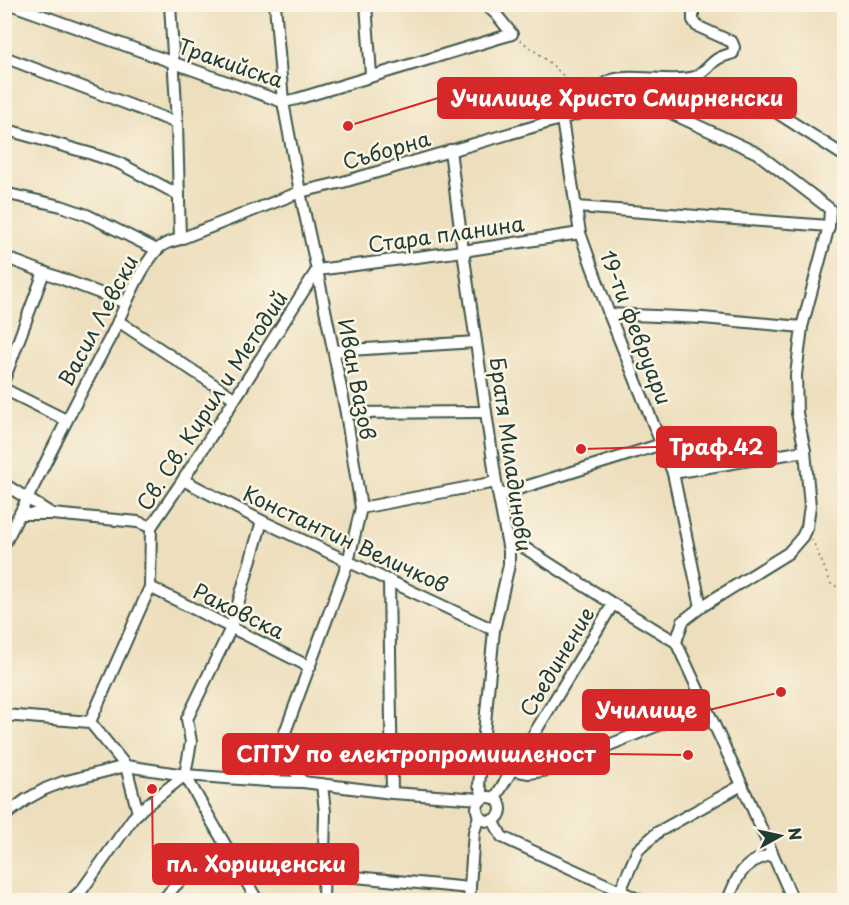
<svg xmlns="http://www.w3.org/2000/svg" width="849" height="905" viewBox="0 0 849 905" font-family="'Playpen Sans',sans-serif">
<rect width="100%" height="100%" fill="#fcf5e5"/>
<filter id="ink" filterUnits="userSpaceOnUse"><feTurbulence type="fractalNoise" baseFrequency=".0167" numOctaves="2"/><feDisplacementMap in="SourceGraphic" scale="12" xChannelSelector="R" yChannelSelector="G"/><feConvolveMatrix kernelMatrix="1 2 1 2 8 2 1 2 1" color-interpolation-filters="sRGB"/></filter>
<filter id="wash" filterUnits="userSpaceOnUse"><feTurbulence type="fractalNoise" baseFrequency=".008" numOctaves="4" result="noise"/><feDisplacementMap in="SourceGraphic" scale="24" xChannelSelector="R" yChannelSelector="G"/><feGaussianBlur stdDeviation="1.35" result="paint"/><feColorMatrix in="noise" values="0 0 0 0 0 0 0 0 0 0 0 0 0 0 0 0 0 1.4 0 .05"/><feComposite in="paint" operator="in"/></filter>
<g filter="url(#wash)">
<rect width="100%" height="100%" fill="#eddfbd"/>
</g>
<g filter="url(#ink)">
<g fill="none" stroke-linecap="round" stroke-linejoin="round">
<defs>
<g id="minor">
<path d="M10,4L283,102L297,99L512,34L496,14L485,4"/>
<path d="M366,4L371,75"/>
<path d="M4,57L177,123"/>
<path d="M647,102L757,153L830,209L829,226L802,327L796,375L797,413L805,451L810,506L807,527L802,537L788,553L701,607"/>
<path d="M590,110C595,101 599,87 607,82C622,72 674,84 695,77C703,74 709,65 716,60C721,56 728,55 733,53L734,47L732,42L697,26L693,20V4"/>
<path d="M562,120L580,233L609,314L673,473L701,607L683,621L676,642"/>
<path d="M4,129L92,154L119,163L179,195"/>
<path d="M450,150L463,251L496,482L509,551V565L494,630L479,785L484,797"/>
<path d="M4,193L61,206L87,215L157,250"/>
<path d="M577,207L829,226"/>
<path d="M180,239L300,192L343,182L615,103L630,100L650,99H660L691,108L731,111L768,110L776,112L843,155"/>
<path d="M4,257L126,303"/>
<path d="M609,314L703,318L802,327"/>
<path d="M118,321L234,398"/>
<path d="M334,351L476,342"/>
<path d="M4,380L44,272"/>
<path d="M4,389L66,420"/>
<path d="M346,413L486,412"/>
<path d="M673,473L805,451"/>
<path d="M183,480L262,521L494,630"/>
<path d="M4,484L52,514"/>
<path d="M499,495L662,444"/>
<path d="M361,508L496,482"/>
<path d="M20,514H52L138,522L151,527"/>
<path d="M506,536L613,604L676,642L742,785L793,900"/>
<path d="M4,545C39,475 74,405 111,336C125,308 136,275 156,251C163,243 171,242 180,239L177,123L170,4"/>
<path d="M389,580L392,793"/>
<path d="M150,587L310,667"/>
<path d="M4,715L90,722L126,766L138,813"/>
<path d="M90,722L150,587L151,527L183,480L317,270L463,251L580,233"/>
<path d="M279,750L303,782"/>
<path d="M513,770L529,773L548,770L705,706"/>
<path d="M185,775L191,742L187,719L231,628L262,521"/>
<path d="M185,775L257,900"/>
<path d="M267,781L348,562L361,508L346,413L317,270L300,192L283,102L275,4"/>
<path d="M322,784L325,812L323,900"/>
<circle cx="489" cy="809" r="12"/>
<path d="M495,798L613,604"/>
<path d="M4,816L27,799L45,789L63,782L126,766L185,775"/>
<path d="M493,820L502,837L640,900"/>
<path d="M324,874L470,888"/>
<path d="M620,891L638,850L658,832L742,785"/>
<path d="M71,900L82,890L133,818L143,808L185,775L267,781L303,782L392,793L481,799"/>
<path d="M163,900L174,887L184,877L233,858"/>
<path d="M469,900L474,832L479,816"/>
<path d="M728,900C733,888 738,872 750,864C756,859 765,857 772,854"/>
</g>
</defs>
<use href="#minor" stroke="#3e5549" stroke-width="14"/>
<g stroke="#3e5549" stroke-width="1.5" stroke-dasharray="1.5 4.5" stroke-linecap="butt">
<path d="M520,40C544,58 567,73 581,102"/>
<path d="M812,539L832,586H844"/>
</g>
<use href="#minor" stroke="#fff" stroke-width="10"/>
</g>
</g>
<g text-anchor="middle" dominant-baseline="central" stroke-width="5" stroke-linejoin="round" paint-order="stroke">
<g font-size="21" fill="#1f3d34" stroke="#fcf5e5">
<text transform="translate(231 62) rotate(19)">Тракийска</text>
<text transform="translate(386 149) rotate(-16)">Съборна</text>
<text transform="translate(446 233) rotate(-8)">Стара планина</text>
<text transform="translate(97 320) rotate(-62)">Васил Левски</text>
<text transform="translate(637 327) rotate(69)">19-ти февруари</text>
<text transform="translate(358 379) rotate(79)">Иван Вазов</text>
<text transform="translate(211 400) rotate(-57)">Св. Св. Кирил и Методий</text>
<text transform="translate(512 454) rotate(82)">Братя Миладинови</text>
<text transform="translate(346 538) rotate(25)">Константин Величков</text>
<text transform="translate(239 610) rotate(26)">Раковска</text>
<text transform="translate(556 661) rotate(-59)">Съединение</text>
</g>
</g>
<path fill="none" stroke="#d62828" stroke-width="2" d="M348 126L438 98M581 449L657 447M781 692L709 710M688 755L609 754M152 789L153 864"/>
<g fill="#d62828" stroke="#fcf5e5" stroke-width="2">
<circle cx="348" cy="126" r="6"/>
<circle cx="581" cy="449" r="6"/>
<circle cx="781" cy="692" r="6"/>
<circle cx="688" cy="755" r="6"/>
<circle cx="152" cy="789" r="6"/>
</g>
<g fill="#d62828" stroke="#d62828" stroke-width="2">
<rect x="438" y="78" width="358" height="40" rx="6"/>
<rect x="657" y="427" width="119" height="40" rx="6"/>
<rect x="583" y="690" width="126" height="40" rx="6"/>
<rect x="223" y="734" width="386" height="40" rx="6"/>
<rect x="153" y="844" width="205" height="40" rx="6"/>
</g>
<g font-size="22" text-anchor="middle" font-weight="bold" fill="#fff">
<text x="617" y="106">Училище Христо Смирненски</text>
<text x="716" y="455">Траф.42</text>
<text x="646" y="718">Училище</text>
<text x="416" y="762">СПТУ по електропромишленост</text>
<text x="256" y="872">пл. Хорищенски</text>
</g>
<rect width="849" height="905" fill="none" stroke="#fcf5e5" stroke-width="24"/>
<g transform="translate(780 836) rotate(82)" stroke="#fcf5e5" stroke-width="4.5" paint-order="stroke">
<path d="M0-4.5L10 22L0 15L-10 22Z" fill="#1f3d34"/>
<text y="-9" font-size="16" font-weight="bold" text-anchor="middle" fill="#1f3d34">N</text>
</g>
</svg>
